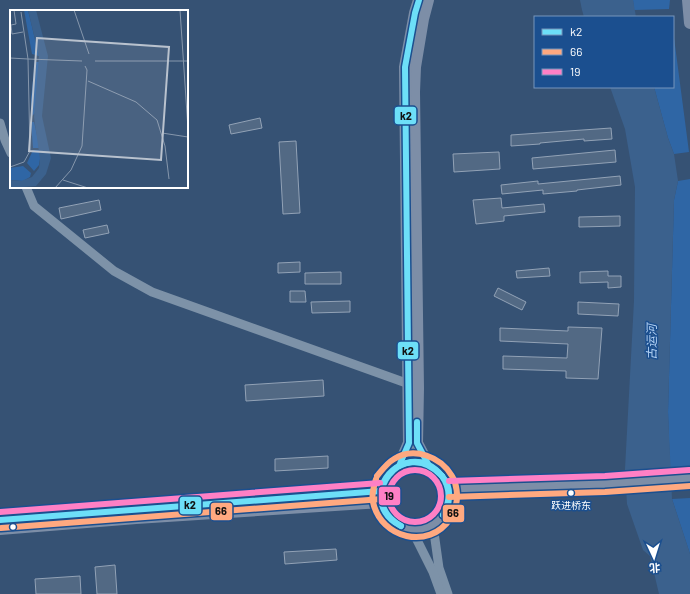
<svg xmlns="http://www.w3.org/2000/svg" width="690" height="594" viewBox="0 0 690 594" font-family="Barlow,'Noto Sans SC',sans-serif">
<rect width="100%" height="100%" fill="#365274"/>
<g fill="#2f66a5">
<path d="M633,0H670L669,9L634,10Z"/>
<path d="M673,30L689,152L674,154L668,138L654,87H673Z"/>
<path d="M690,179V467H670L668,412L674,200L678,181Z"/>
<path d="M690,498V554L672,499Z"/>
</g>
<g fill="#3b618d">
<path d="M580,0H633L636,17H584L582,10Z"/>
<path d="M610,87H654L668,138L674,154L678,181L674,200L668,412L672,499L690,554V594H659L650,556L643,550L627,504L625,469L634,301L635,187L625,129Z"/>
</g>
<g fill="#526984" stroke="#92a2b6">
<path d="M260,118L262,128L231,134L229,125Z"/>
<path d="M611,128L612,139L584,141V139L540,143V144L511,146V135Z"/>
<path d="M296,141L300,213L283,214L279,142Z"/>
<path d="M615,150L616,162L533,169L532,158Z"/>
<path d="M499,152L500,169L454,172L453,154Z"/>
<path d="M620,176L621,185L577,190V191L543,194V190L502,194L501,185L538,181V184Z"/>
<path d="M501,198L502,208L544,204L545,212L504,216V221L476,224L473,200Z"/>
<path d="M99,200L101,210L61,219L59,208Z"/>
<path d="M620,216V226L579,227V217Z"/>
<path d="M107,225L109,233L85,238L83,230Z"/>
<path d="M300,262V272L278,273V263Z"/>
<path d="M549,268L550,276L517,278L516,271Z"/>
<path d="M608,271V276H621V287L608,288V282L580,283V272Z"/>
<path d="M341,272V284H305V273Z"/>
<path d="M498,288L526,302L522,310L494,296Z"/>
<path d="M290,291H305L306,302H290Z"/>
<path d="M350,301V312L312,313L311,302Z"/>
<path d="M578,302L619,304L618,316L578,314Z"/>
<path d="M568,327L602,328L598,379L566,378V371L503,369V356L567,358L568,344L500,341V328L568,331Z"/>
<path d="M323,380L324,396L246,401L245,385Z"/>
<path d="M328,456V468L275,471V459Z"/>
<path d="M336,549L337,560L285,564L284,552Z"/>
<path d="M115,565L117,594H97L95,567Z"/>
<path d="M80,576L81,594H36L35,579Z"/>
</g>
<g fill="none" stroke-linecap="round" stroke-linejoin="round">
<g stroke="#7d92a8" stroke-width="9">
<path d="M0,123L5,140L11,153"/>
<path d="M26,187L34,206L114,271L152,292L409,384"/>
<path d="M433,525L439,568L448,594"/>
<path d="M412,530L433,572L441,594"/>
</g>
<g stroke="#7d8ea7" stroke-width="12">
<path d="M428,0L423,19L415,67L414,92L418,388L417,443L428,464"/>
<path d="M688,0L690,23"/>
<circle cx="415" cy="496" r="34"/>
<path d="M399,466L409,443L405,67L415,13L419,0"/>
<path d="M449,489L605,484L690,478"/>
<path d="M0,520L381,491"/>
<path d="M0,529L136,518L381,502"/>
</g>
<defs>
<g id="bus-1">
<path d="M417,422V443L428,464"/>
<path d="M399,466L409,443L405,67L415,13L419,0"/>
<path d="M442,476C452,487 451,503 443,515"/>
<path d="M442,476C451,489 450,501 443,515"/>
<path d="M0,520L381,491"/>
<path d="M401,526C395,523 389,519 385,512C369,485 398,453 427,464C433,467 438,471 442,476"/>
<path d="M401,526C353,499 403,434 442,476"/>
</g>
<g id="bus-2">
<path d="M376,479C374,486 371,495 373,502C381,539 429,550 450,519C453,514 455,511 456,505C458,496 457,484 452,476C441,457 414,446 394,459C387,463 382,470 377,476"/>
<path d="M449,497L605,492L690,486"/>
<path d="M1,528L382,499"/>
</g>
<g id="bus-3">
<circle cx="415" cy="496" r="26"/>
<path d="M449,481L605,476L689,470"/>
<path d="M0,512L380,483"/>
</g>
</defs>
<use href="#bus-1" stroke="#1b4f8f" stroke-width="9"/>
<use href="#bus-2" stroke="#1b4f8f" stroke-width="9"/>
<use href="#bus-3" stroke="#1b4f8f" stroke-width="9"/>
<use href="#bus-1" stroke="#6ddff8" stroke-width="6"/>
<use href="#bus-2" stroke="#ffa980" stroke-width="6"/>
<use href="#bus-3" stroke="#ff80c5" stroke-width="6"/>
</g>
<g fill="#fff" stroke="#1b4f8f" stroke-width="1.5">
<circle cx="571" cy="493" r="3.5"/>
<circle cx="13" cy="527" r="3.5"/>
</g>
<g text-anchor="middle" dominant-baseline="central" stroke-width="3" stroke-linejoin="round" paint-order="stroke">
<g font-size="10" fill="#fff" stroke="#1b4f8f">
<text x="571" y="505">跃进桥东</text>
</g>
<g font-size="12" font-style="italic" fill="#b5d3f5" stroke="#1b4f8f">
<text transform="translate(651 342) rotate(-90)">古运河</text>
</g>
</g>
<g transform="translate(10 10)">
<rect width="178" height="178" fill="#365274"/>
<path d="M14,0H18L29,46L22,44ZM25,52H29V63L25,103L21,107V88ZM21,112H24L30,138H23ZM23,140H30V149L29,155L24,161L17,153ZM13,156L21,163L20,167L13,171L0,170V158Z" fill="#2f66a5"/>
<path d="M18,0H26L38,46L32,106L41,148L36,164L26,176L0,178V170L11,171L22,167L29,158L30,149L24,107L29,46Z" fill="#3b618d"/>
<path fill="none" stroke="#8697ac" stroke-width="1" d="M4,0L6,14L1,15L2,24L13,22M64,0L79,44M170,0L178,119M0,48L18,49M18,49L72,51M85,51H178M78,71L126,92L147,110L155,136L159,169M152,123L178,127M0,157L14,152L20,141L18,49L11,2M53,170L78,178M45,178L61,160L72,136L77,60L75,56"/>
<path fill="#b9c2ce" fill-opacity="0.15" stroke="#b9c2ce" stroke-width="2" d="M27,28L159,37L151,150L19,141Z"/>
<rect width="178" height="178" fill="none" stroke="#fff" stroke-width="2"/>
</g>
<g stroke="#1b4f8f" stroke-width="1.5">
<rect x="394" y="106" width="23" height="19" rx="4" fill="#6ddff8"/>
<rect x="397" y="341" width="22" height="19" rx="4" fill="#6ddff8"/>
<rect x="378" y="486" width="23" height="20" rx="4" fill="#ff80c5"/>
<rect x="179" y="496" width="23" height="19" rx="4" fill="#6ddff8"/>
<rect x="210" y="502" width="23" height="19" rx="4" fill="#ffa980"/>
<rect x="442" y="504" width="23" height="19" rx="4" fill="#ffa980"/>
</g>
<g font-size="11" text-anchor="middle" font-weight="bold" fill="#111">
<text x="406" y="120">k2</text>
<text x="408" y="355">k2</text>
<text x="389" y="500">19</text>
<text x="190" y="509">k2</text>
<text x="221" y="515">66</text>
<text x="453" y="517">66</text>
</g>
<rect x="534" y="16" width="140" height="72" fill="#1b4f8f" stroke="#7695bc"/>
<rect x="542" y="29" width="20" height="6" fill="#6ddff8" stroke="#7695bc"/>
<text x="570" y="36" font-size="12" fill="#ffffff">k2</text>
<rect x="542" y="49" width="20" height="6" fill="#ffa980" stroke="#7695bc"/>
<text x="570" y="56" font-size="12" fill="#ffffff">66</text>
<rect x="542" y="69" width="20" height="6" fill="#ff80c5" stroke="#7695bc"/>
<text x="570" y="76" font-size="12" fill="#ffffff">19</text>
<g transform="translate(654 558) rotate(176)" stroke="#1b4f8f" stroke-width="3" paint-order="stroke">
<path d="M0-3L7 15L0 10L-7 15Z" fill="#ffffff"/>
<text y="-6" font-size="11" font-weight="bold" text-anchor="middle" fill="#ffffff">北</text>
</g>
</svg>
